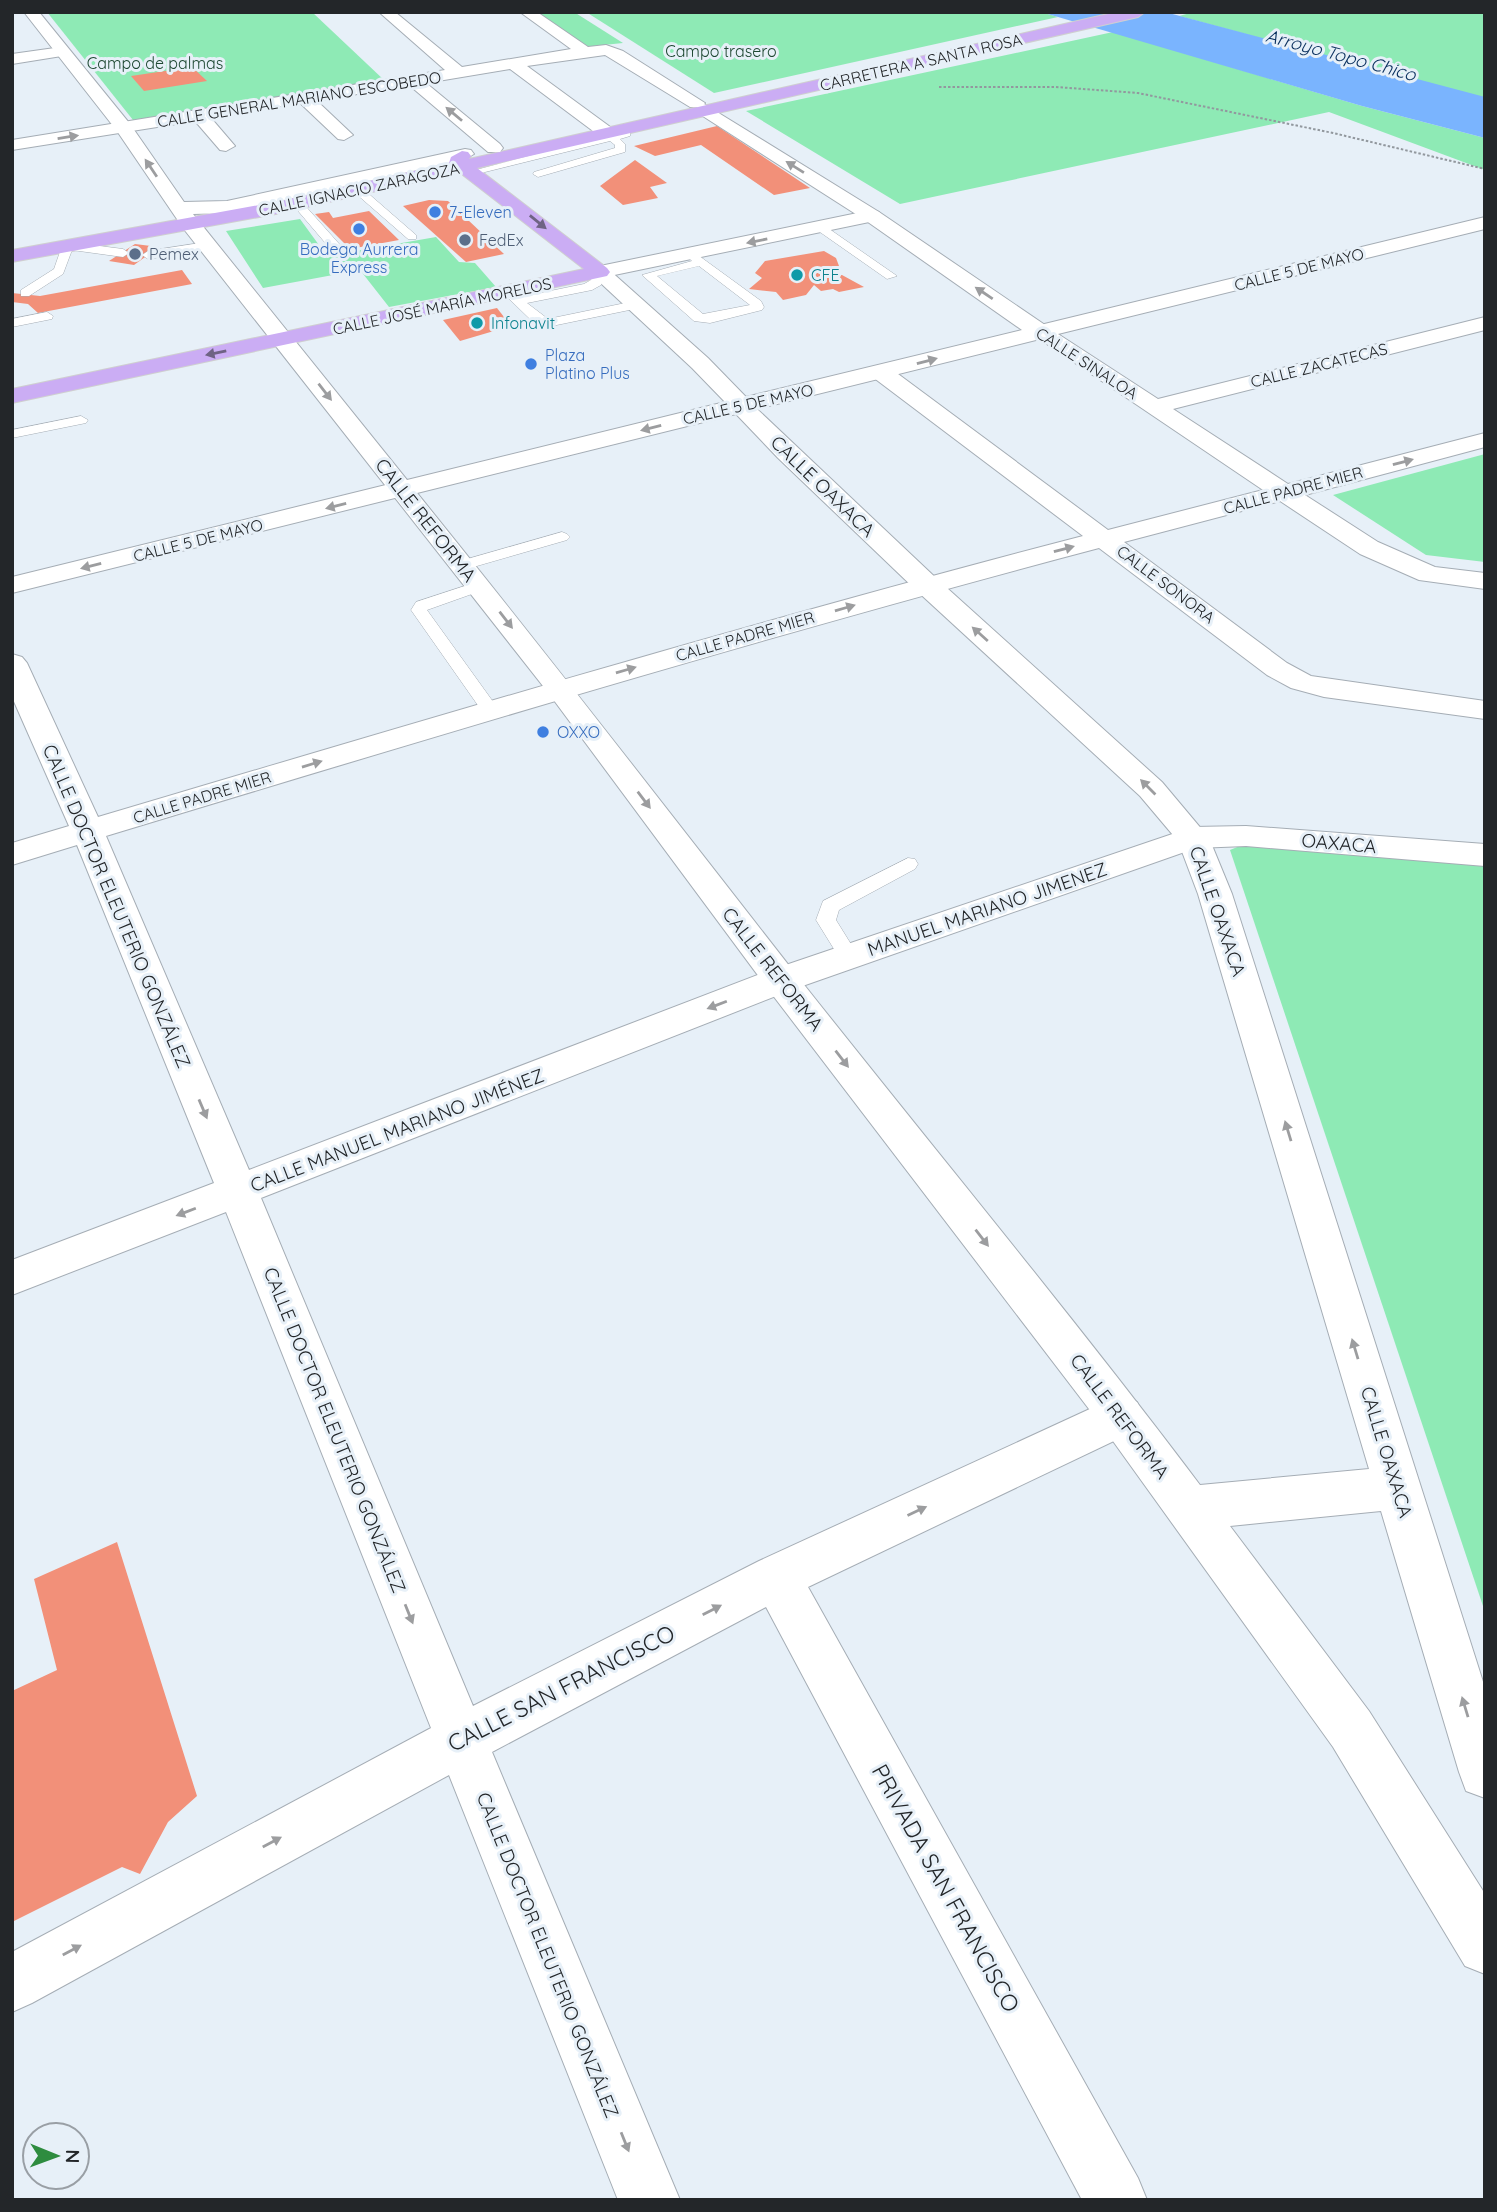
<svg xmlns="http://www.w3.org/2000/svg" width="1497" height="2212" viewBox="0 0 1497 2212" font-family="Quicksand,sans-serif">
<rect width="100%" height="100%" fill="#e7f0f8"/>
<g fill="#8eeab5">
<path d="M47,12H312L384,80L133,120Z"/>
<path d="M535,12H574L623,43L584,47Z"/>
<path d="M586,12H1041L1058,17L714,93Z"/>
<path d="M1194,12H1485V99L1179,16Z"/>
<path d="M1113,32L1362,106L1485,138V170L1329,112L900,204L746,111Z"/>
<path d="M300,219L327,256L436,237L459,262L475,263L496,287L389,307L360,270L263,288L226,231Z"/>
<path d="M1485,454V562L1426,555L1333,495Z"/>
<path d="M1247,843L1485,866V1612L1230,850Z"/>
</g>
<path fill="#7ab4fe" d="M1041,12H1165L1485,97V138L1362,106Z"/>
<g fill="#f29079">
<path d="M192,67L207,81L144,91L131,76Z"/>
<path d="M717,126L810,188L774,195L701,145L655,156L634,146Z"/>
<path d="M635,160L667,183L650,187L658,198L623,205L600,186Z"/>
<path d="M429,200L448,201L504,254L466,262L403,206Z"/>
<path d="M369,211L399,240L350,249L315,214L329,212L333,218Z"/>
<path d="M135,244L159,247L134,265L109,261Z"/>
<path d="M824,251L836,258L839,266L828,268L835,276L842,275L864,287L839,292L833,289L821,291L814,285L806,295L783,300L776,292L749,289L762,278L755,273L765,261Z"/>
<path d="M182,270L192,284L38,313L28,304L12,302V293L40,296Z"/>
<path d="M497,308L511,326L460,341L443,320Z"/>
<path d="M117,1542L197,1796L168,1822L140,1874L122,1867L12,1922V1691L57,1670L34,1579Z"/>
</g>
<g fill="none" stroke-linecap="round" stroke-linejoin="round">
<defs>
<g id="service">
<path d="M603,131L614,134L630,132V136L620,139L625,144V152L538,177L533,174L534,172L615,148V145L610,141L473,175L468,172L604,136Z"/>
<path d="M354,188H362L416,235V239H408L354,192Z"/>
<path d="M293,201H301L341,246V252H333L293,205Z"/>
<path d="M817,226H825L897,276L887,279L817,230Z"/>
<path d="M68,242L123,249L129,253L123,257L72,250L63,274L29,296H21V290L54,269L62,246Z"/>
<path d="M207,242L213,246L211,249L148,259L142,255L148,251Z"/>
<path d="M691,250L761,301L764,307L762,310L710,323L694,321L642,275L692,261L685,254ZM699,266L750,305L703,314L657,276Z"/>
<path d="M600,268L606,272L601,285L592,290L527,303L548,319L635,301L641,305L639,308L547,327L533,322L502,292L508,288L521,297L584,284L591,280L596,269Z"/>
<path d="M47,312L53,316L52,319L12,327V319Z"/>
<path d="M81,416L88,420L86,423L12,438V430Z"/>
<path d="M562,532L567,534L570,537L567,540L463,570L455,565L457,562Z"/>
<path d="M480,581L486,583L488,586L486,589L427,610L499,710L490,715L484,714L411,610L416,602Z"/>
<path d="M908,858L915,859L918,864L915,869L839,910L836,920L859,957L856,962L849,964L842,962L816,920L823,901Z"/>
</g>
<g id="minor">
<path d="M379,12H395L462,67L571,49L520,12H537L588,47L606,45L623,51L705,103L702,107H690L605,55L527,66L613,129L616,133L613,137H601L510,69L426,83L500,144L503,148L500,152H488L409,85L317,101L353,135L344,140L338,139L300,103L211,118L235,146L226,151L220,150L195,121L12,150V140L445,70Z"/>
<path d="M62,47L70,52L68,55L12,64V54Z"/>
<path d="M872,210L879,212L882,216L879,220L600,278L593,276L590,272L593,268L600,266Z"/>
<path d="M1485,217V229L1058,334L1158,399L1485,317V330L1173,409L1288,484L1485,433V447L1305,495L1378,542L1435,567L1485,573V589L1419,580L1360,554L1280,501L1124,542L1287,663L1311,676L1485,701V719L1324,697L1291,688L1267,675L1099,548C766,636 436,736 106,836L249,1170L768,971L1193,827L1246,826L1485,844V866L1246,846L1196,848L794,989L261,1198L473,1706L759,1561L1105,1402L1121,1396L1137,1402L1144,1416L1137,1430L808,1587L1138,2178L1147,2200H1082L766,1607L492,1752L680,2200H618L449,1775L32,2003L12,2012V1952L431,1728L226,1212L12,1295V1260L214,1183L77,845L12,865V843L69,826L12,697V654L22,657L27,663L98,817C425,720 752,622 1083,536L874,378L871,373L874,368H890L1108,530L1263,490L1029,332L1032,327Z"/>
<path d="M402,481L411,484L415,489L411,494L12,593V577Z"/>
</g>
<path id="tertiary" d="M24,12H39L130,124L184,202L227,201L465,149L471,150L474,154L465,159L227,213L193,214L407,480L725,402L692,368L593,276L590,272L593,268H607L708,358L746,397L1022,330L865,220L698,113L695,109L704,104L879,212L1048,327L1051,332L1048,337L757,409L937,579L1162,782L1209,838L1232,894L1485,1688V1798L1466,1791L1459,1772L1381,1511L1230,1526L1369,1711L1485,1894V1974L1465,1966L1333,1747L1105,1430L768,989L550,695L183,228L117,131ZM736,414L778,458L917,591L1140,796L1178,841L1198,894L1369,1469L1200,1485C1069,1311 929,1143 794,972C669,812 545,651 417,493Z"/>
<path id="primary" d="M1117,12H1145L1138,17L477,168L607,268L610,272L607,276L12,403V389L584,269L459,172L281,213L12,262V250L281,201L449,163L451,157L462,151L468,152L471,156L469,159Z"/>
</defs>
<use href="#service" stroke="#a5adb5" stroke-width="1"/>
<use href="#minor" stroke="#a5adb5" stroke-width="2"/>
<use href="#tertiary" stroke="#a5adb5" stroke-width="2"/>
<use href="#primary" stroke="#cfcfd0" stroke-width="2"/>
<path stroke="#92989e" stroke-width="2" stroke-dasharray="2.5 2" stroke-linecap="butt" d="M939,87H1056L1138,93L1333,133L1485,169"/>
<use href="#service" fill="#fff" fill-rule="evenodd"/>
<use href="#minor" fill="#fff" fill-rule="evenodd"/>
<use href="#tertiary" fill="#fff" fill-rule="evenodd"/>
<use href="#primary" fill="#cbadf4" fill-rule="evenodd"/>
</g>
<defs><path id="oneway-solid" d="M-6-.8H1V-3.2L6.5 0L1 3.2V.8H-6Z" transform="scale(1.75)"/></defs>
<g fill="#9c9d9f">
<use href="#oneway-solid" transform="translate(454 114) rotate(-140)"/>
<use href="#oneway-solid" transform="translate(68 137) rotate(-9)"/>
<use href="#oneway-solid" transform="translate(795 167) rotate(-148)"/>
<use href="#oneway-solid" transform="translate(151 168) rotate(-124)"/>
<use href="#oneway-solid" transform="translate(757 241) rotate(169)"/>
<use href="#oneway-solid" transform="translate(984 293) rotate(-146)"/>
<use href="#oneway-solid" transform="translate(927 361) rotate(-15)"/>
<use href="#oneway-solid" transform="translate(325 392) rotate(52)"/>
<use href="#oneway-solid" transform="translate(651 428) rotate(166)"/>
<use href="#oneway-solid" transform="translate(1403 462) rotate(-15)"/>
<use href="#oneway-solid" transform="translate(336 506) rotate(166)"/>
<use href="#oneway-solid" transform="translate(1064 549) rotate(-15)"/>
<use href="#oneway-solid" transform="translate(91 566) rotate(166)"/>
<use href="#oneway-solid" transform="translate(845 608) rotate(-16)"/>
<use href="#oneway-solid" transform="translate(506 620) rotate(52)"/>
<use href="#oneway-solid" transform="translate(980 634) rotate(-138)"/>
<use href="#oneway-solid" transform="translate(626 670) rotate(-16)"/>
<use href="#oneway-solid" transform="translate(312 764) rotate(-17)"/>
<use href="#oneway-solid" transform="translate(1148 787) rotate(-135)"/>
<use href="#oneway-solid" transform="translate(644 800) rotate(53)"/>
<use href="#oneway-solid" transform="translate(717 1005) rotate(159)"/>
<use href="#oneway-solid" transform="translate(842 1059) rotate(52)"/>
<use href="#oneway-solid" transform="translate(203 1109) rotate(67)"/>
<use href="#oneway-solid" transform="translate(1288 1131) rotate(-107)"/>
<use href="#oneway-solid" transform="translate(186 1212) rotate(159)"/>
<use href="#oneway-solid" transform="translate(982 1238) rotate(52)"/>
<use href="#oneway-solid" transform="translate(1355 1349) rotate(-107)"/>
<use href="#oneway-solid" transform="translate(917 1511) rotate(-25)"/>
<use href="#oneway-solid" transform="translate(712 1610) rotate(-27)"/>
<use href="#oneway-solid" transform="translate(409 1614) rotate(68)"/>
<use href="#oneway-solid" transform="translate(1465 1707) rotate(-107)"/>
<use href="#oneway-solid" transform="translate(272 1842) rotate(-28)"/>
<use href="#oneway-solid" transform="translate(72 1950) rotate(-28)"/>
<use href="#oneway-solid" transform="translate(625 2142) rotate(68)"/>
</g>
<g fill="#6f6384">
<use href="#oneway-solid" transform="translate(538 222) rotate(39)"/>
<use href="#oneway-solid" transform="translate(216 353) rotate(168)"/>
</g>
<g fill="#3f7fe0" stroke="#e7f0f8" stroke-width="2.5">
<circle cx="435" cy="212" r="7"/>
<circle cx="359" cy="229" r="7"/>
<circle cx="531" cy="364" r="7"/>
<circle cx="543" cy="732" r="7"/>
</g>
<g fill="#5c6f8a" stroke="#e7f0f8" stroke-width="2.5">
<circle cx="465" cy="240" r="7"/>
<circle cx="135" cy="254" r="7"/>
</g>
<g fill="#0f9aa8" stroke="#e7f0f8" stroke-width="2.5">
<circle cx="797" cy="275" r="7"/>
<circle cx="477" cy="323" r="7"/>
</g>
<g text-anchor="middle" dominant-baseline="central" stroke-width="6" stroke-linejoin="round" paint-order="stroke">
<g font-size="16" fill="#1e4832" stroke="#e7f0f8">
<text x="721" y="51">Campo trasero</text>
<text x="155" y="63">Campo de palmas</text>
</g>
<g font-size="16" fill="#232629" stroke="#e7f0f8">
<text transform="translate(921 62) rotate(-13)">CARRETERA A SANTA ROSA</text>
<text transform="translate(299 99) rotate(-9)">CALLE GENERAL MARIANO ESCOBEDO</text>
<text transform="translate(359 189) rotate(-12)">CALLE IGNACIO ZARAGOZA</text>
<text transform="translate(1299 269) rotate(-14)">CALLE 5 DE MAYO</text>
<text transform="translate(442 306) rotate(-12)">CALLE JOSÉ MARÍA MORELOS</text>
<text transform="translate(1087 363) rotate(33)">CALLE SINALOA</text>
<text transform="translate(1319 365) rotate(-14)">CALLE ZACATECAS</text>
<text transform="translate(748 404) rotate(-13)">CALLE 5 DE MAYO</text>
<text transform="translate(1293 490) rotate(-15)">CALLE PADRE MIER</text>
<text transform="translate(198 540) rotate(-14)">CALLE 5 DE MAYO</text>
<text transform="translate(1166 584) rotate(37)">CALLE SONORA</text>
<text transform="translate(745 636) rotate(-16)">CALLE PADRE MIER</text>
<text transform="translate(202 797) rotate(-17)">CALLE PADRE MIER</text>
</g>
<g font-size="16" fill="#366cbe" stroke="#e7f0f8" text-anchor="start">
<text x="449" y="212">7-Eleven</text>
<text x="359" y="249" text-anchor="middle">Bodega Aurrera<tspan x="359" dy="18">Express</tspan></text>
<text x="545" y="355">Plaza<tspan x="545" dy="18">Platino Plus</tspan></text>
<text x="557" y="732">OXXO</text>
</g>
<g font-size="16" fill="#4e5e75" stroke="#e7f0f8" text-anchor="start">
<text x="479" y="240">FedEx</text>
<text x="149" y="254">Pemex</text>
</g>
<g font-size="16" fill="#0d838f" stroke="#e7f0f8" text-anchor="start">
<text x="811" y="275">CFE</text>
<text x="491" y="323">Infonavit</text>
</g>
<g font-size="18" font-style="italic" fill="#082f5d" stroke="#e7f0f8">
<text transform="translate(1341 55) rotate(15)">Arroyo Topo Chico</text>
</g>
<g font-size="19" fill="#232629" stroke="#e7f0f8">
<text transform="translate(823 486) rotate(44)">CALLE OAXACA</text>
<text transform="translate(426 520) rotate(52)">CALLE REFORMA</text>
<text transform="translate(1339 843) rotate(5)">OAXACA</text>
<text transform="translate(117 906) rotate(67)">CALLE DOCTOR ELEUTERIO GONZÁLEZ</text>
<text transform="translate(987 909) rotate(-19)">MANUEL MARIANO JIMENEZ</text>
<text transform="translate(1218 911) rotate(71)">CALLE OAXACA</text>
<text transform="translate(773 969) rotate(52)">CALLE REFORMA</text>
<text transform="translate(397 1130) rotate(-21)">CALLE MANUEL MARIANO JIMÉNEZ</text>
<text transform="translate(1120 1416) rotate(53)">CALLE REFORMA</text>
<text transform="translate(335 1430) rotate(68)">CALLE DOCTOR ELEUTERIO GONZÁLEZ</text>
<text transform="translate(1387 1452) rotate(73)">CALLE OAXACA</text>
<text transform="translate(548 1955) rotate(68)">CALLE DOCTOR ELEUTERIO GONZÁLEZ</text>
</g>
<g font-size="23" fill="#232629" stroke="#e7f0f8">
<text transform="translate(561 1688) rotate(-27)">CALLE SAN FRANCISCO</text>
<text transform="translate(946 1888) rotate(61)">PRIVADA SAN FRANCISCO</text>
</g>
</g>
<rect width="1497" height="2212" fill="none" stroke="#232629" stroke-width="28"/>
<g transform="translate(56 2156) rotate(91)"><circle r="33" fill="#e7f0f8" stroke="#999fa5" stroke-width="2"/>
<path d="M0-5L12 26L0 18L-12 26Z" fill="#2e8c3f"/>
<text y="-10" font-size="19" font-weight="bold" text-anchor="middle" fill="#232629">N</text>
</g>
</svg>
